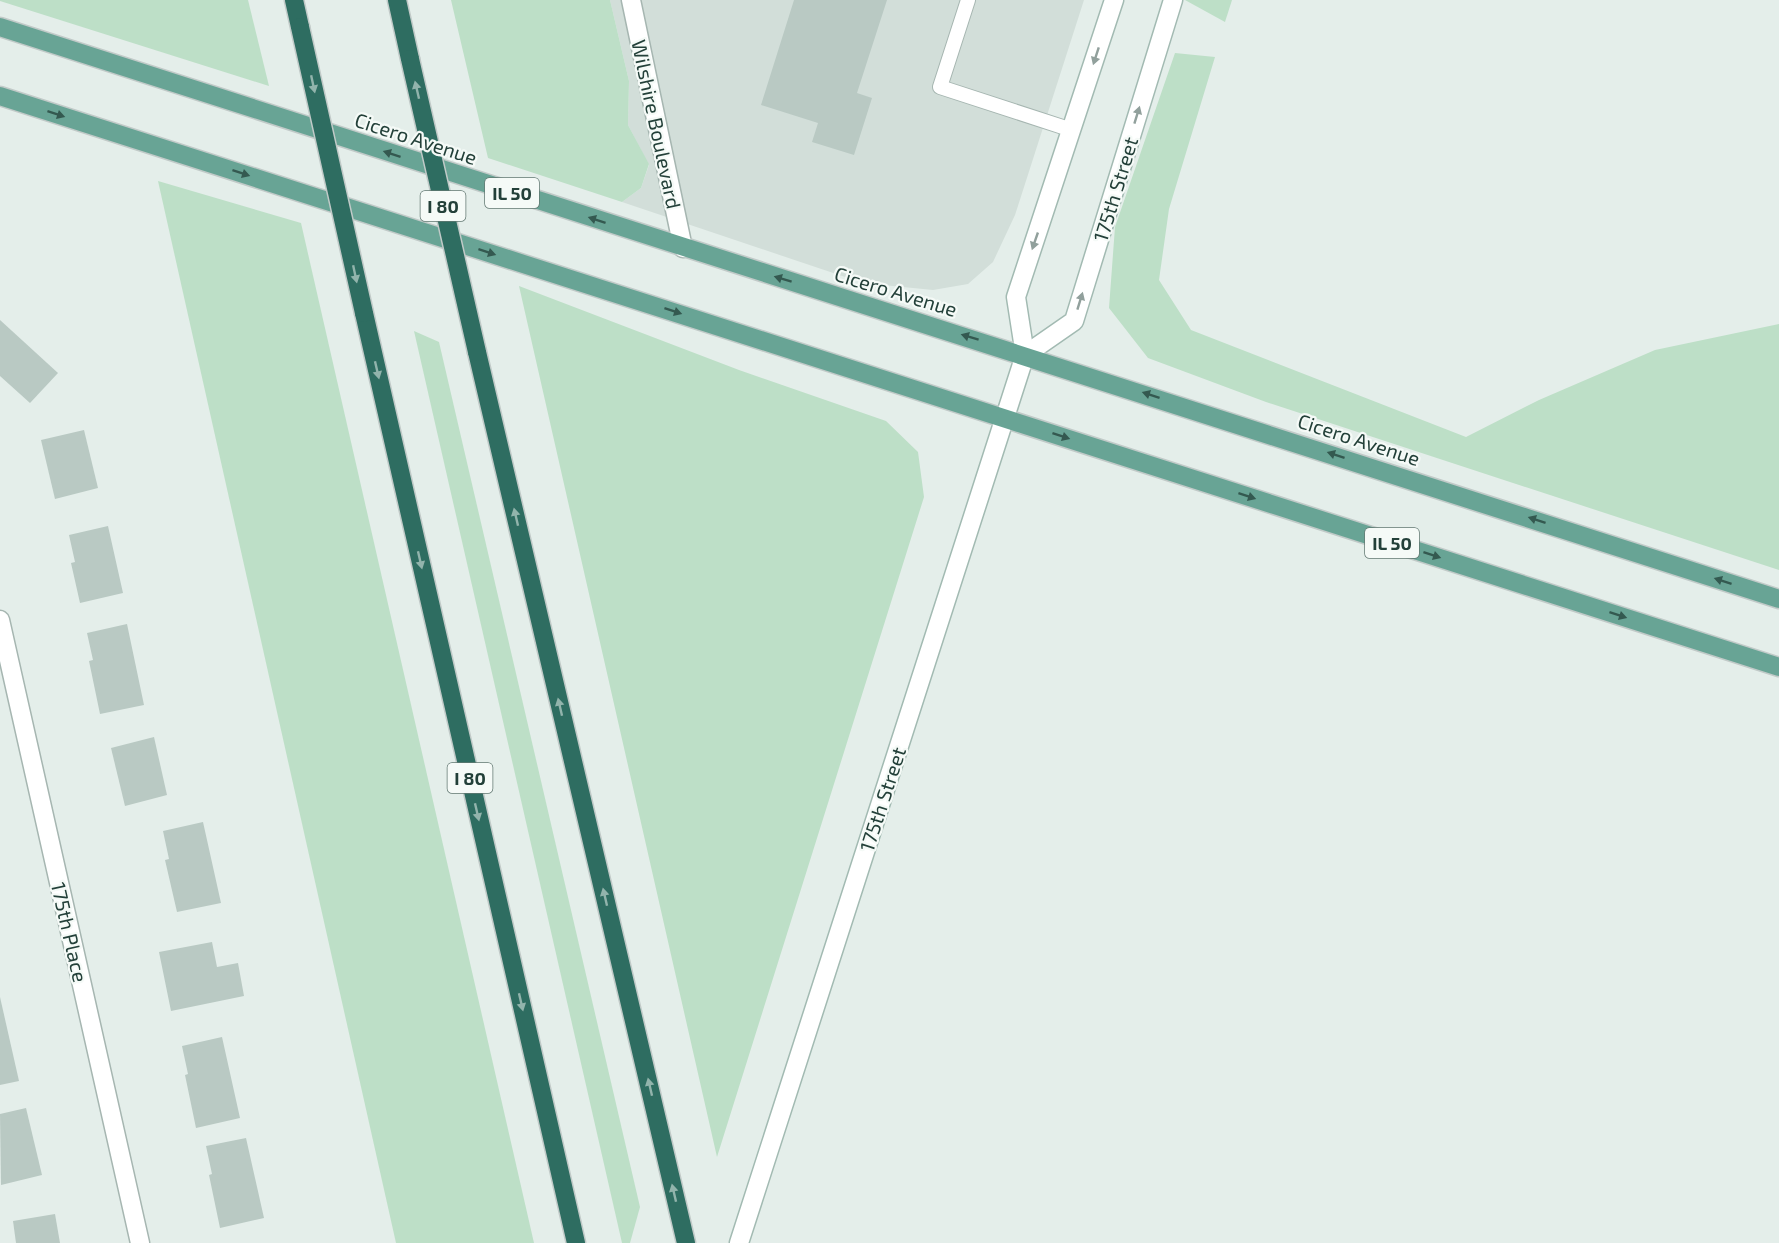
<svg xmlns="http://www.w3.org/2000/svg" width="1779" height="1243" viewBox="0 0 1779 1243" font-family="'Exo 2',sans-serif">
<rect width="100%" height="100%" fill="#e4eeea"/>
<path fill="#d2ded9" d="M610,0H1084L1015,215L993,262L968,284L933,290L863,283L622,202L641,188L649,165L628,125L629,81Z"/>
<g fill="#bddfc7">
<path d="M248,0L269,86L0,1V0Z"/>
<path d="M451,0H610L629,81L628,125L649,164L641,188L622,202L488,158Z"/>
<path d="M1185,0H1232L1225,22Z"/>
<path d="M1175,53L1215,57L1169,209L1159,280L1191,330L1466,437L1539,400L1655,350L1779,324V570L1266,402L1148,358L1109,308L1115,227Z"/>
<path d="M158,181L301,223L534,1243H396Z"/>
<path d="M519,286L739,370L886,421L918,452L924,497L717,1157Z"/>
<path d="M414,331L439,342L640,1207L630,1243H622Z"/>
</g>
<g fill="#b9c9c3">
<path d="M794,0H887L857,93L872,98L854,155L812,142L818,123L761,105Z"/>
<path d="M0,320L58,373L30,403L0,376Z"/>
<path d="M84,430L98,488L55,499L41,440Z"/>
<path d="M108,526L123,593L80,603L71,563L75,562L69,535Z"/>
<path d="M127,624L144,705L100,714L89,661L93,660L87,633Z"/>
<path d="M154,737L167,795L125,806L111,748Z"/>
<path d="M203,822L221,903L177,912L165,860L169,859L163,831Z"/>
<path d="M212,942L217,967L238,963L244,996L171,1011L159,952Z"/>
<path d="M0,997L19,1081L0,1085Z"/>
<path d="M222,1037L240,1118L196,1128L185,1075L188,1074L182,1046Z"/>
<path d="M26,1108L42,1175L1,1185L0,1114Z"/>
<path d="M246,1138L264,1218L220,1228L209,1175L212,1174L206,1146Z"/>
<path d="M55,1214L60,1243H16L13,1221Z"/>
</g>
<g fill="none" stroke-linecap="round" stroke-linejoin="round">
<defs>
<path id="lane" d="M968,0L940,87L1072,130"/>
<g id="street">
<path d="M631,0L683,248"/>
<path d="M0,620L140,1243"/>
</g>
<g id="secondary">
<path d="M1025,355L1074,321L1173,0"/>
<path d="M739,1243L1025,355L1016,297L1114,0"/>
</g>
<g id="primary">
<path d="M0,27L1779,599"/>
<path d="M0,96L1779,667"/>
</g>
<g id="highway">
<path d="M294,0L300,27"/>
<path d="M397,0L410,59"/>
<path d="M364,313L576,1243"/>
<path d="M477,352L686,1243"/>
</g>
</defs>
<use href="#lane" stroke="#a6b6b1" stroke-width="16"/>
<use href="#street" stroke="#a6b6b1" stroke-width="21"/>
<use href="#secondary" stroke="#a2bab2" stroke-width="21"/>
<use href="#primary" stroke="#c1cac8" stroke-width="21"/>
<use href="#highway" stroke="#c1cac8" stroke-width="21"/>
<use href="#lane" stroke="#fff" stroke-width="14"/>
<use href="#street" stroke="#fff" stroke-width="18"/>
<use href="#secondary" stroke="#fff" stroke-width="18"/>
<use href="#primary" stroke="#68a495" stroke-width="18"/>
<use href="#highway" stroke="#2e6d61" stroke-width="18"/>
<defs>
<g id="highway-bridge">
<path d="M300,27L364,313"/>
<path d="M410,59L477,352"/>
</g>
</defs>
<use href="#highway-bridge" stroke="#c1cac8" stroke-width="21" stroke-linecap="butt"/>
<use href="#highway-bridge" stroke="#2e6d61" stroke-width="18"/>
</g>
<defs><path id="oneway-solid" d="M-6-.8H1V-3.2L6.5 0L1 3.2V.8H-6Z" transform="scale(1.5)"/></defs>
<g fill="#91a09c">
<use href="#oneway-solid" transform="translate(1096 56) rotate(108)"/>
<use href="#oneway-solid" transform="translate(1137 115) rotate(-73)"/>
<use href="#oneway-solid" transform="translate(1035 241) rotate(109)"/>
<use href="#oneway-solid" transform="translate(1080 301) rotate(-73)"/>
</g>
<g fill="#92b4ac">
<use href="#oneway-solid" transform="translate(313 84) rotate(78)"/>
<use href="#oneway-solid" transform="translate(417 90) rotate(-103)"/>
<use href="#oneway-solid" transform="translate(355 274) rotate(78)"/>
<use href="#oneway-solid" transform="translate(377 370) rotate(77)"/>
<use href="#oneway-solid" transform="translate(516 517) rotate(-103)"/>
<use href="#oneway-solid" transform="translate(420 560) rotate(77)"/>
<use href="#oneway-solid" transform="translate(560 707) rotate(-103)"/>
<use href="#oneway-solid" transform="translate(477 812) rotate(77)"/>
<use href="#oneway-solid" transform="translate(605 897) rotate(-103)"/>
<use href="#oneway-solid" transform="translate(521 1002) rotate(77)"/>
<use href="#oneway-solid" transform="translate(650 1087) rotate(-103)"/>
<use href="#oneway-solid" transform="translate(674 1193) rotate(-103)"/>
</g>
<g fill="#345950">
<use href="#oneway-solid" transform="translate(56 114) rotate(18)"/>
<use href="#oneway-solid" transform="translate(392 154) rotate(-162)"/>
<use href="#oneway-solid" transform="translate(241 173) rotate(18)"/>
<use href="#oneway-solid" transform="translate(597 220) rotate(-162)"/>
<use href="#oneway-solid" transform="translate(487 252) rotate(18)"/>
<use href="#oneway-solid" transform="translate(783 279) rotate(-163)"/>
<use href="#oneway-solid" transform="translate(673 311) rotate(18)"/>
<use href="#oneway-solid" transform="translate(970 337) rotate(-163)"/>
<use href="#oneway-solid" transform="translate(1151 395) rotate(-162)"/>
<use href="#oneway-solid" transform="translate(1061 436) rotate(18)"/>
<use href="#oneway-solid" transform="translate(1336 455) rotate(-162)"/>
<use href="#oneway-solid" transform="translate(1247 496) rotate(18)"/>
<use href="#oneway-solid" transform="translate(1537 520) rotate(-162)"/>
<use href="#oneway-solid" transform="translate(1432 555) rotate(18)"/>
<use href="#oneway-solid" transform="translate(1723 581) rotate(-162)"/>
<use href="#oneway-solid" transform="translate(1618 615) rotate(18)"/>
</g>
<g text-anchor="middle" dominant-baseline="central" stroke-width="4.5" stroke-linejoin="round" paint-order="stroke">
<g fill="#f5faf7" stroke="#627872" stroke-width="1.5">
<rect x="485" y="178" width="54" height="30" rx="4.5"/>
<rect x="420.5" y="191" width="45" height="30" rx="4.5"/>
<rect x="1365" y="528" width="54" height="30" rx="4.5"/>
<rect x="447.5" y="763" width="45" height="30" rx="4.5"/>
</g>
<g font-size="18" font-weight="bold" fill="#234039">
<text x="512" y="193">IL 50</text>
<text x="443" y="206">I 80</text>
<text x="1392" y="543">IL 50</text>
<text x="470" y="778">I 80</text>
</g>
<g font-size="20" fill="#234039" stroke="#f5faf7">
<text transform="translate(657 124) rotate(78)">Wilshire Boulevard</text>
<text transform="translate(416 138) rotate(18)">Cicero Avenue</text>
<text transform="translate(1115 189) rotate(-73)">175th Street</text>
<text transform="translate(896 291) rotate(17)">Cicero Avenue</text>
<text transform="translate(1359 439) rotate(18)">Cicero Avenue</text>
<text transform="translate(882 799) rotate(-72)">175th Street</text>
<text transform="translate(70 932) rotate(77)">175th Place</text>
</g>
</g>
</svg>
